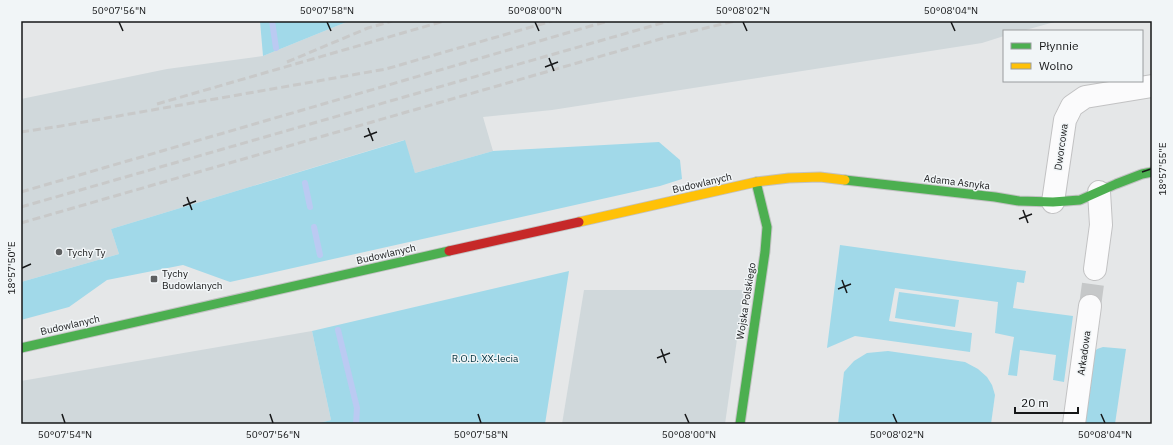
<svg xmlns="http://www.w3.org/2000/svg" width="1173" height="445" viewBox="0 0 1173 445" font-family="'IBM Plex Sans',sans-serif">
<rect width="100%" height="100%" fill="#e5e7e8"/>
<g fill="#d0d8db">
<path d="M349,21H1058L1022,31H1004V36L982,43L552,110L483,117L493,151L415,173L404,140L111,229L119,254L21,282V99L167,69L263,56Z"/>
<path d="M584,290H744L725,424H562Z"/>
<path d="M312,331L331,420L316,424H21V381Z"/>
</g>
<g fill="#a1d9e9">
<path d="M260,21H349L263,56Z"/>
<path d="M405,140L415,173L493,151L659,142L680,160L682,179L660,186L230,282L183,265L107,280L69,307L21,320V282L119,254L111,229Z"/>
<path d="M840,245L1026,271L1024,283L1017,282L1013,308L1073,316L1064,382L1053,380L1056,355L1020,350L1017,376L1008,375L1014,337L995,333L998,302L895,288L889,321L972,333L970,352L855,336L827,348Z"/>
<path d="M569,271L545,424H316L331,420L312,331Z"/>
<path d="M899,292L959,300L955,327L895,318Z"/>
<path d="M1103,347L1126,349L1115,424H1082L1093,354L1097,349Z"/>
<path d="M888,351L965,362L978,369L987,377L992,385L995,395L991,424H838L844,372L854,361L867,353Z"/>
</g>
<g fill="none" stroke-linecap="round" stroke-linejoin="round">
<g stroke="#bbcaf2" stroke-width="6">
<path d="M272,21L276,48"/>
<path d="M305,183L310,207"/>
<path d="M314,227L320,255"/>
<path d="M338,330L357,408L356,424"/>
</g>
<path stroke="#c6c8c9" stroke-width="22" stroke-dasharray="22 11" stroke-linecap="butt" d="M1090,306L1095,269"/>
<defs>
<g id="street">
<path d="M1053,202L1065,120L1072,106L1085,97L1152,86"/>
<path d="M1095,269L1101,225L1099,192"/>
<path d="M1074,424L1090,306"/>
</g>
<g id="fast">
<path d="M845,180L995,197L1019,201L1053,202L1080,200L1116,184L1142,174L1152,172"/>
<path d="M21,348L449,251"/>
<path d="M740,424L765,252L767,227L756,182"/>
</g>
<path id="slow" d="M579,222L756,182L789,178L820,177L845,180"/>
<path id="jam" d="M449,251L579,222"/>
</defs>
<use href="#street" stroke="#c2c2c3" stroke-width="24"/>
<use href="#fast" stroke="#c2c2c3" stroke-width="11"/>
<use href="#slow" stroke="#c2c2c3" stroke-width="11"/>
<use href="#jam" stroke="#c2c2c3" stroke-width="11"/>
<use href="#street" stroke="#fbfbfc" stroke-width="22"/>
<use href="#fast" stroke="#4caf50" stroke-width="9"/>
<use href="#slow" stroke="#ffc107" stroke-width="9"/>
<use href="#jam" stroke="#c62828" stroke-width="9"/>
<g stroke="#c8c9c9" stroke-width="3" stroke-dasharray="8 4" stroke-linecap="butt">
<path d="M287,62L368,28L392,21"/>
<path d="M157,104L444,21"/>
<path d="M21,132L61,126L386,69L552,21"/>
<path d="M21,192L608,21"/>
<path d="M21,207L669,21"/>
<path d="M21,223L664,38L735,21"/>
</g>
</g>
<path fill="none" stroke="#161718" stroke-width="1.5" d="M119,22L123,31M327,22L331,31M535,22L539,31M743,22L747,31M951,22L955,31M549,58L554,71M545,67L558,62M368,128L373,141M364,137L377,132M1142,172L1151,169M187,197L192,210M183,206L196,201M1023,210L1028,223M1019,219L1032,214M22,268L31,264M842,280L847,293M838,289L851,284M661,349L666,363M657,358L670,353M62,414L65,423M270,414L273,423M478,414L481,423M685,414L689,423M893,414L897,423M1101,414L1105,423"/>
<g fill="#5e6061" stroke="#f1f5f7" stroke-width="1.5">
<circle cx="59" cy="252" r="4"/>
<rect x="150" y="275" width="8" height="8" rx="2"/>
</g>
<g text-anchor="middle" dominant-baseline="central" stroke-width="3" stroke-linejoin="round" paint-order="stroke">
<g font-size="10" fill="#161718" stroke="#f1f5f7">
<text transform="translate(1061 147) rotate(-82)">Dworcowa</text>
<text transform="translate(957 182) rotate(7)">Adama Asnyka</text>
<text transform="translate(702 183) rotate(-13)">Budowlanych</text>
<text transform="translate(386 254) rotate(-13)">Budowlanych</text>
<text transform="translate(746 301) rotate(-81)">Wojska Polskiego</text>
<text transform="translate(70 325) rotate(-13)">Budowlanych</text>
<text transform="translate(1084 353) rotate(-82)">Arkadowa</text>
</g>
<g font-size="10" fill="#161718" stroke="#f1f5f7" text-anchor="start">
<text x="67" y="252">Tychy Ty</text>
<text x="162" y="273">Tychy<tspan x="162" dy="12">Budowlanych</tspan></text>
</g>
<g font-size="10" fill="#00313d" stroke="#f1f5f7">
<text x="485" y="358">R.O.D. XX-lecia</text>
</g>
</g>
<rect width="1173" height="445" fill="none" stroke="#f1f5f7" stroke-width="44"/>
<rect x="1003" y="30" width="140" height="52" fill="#f1f5f7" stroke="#999c9e"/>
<rect x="1011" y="43" width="20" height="6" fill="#4caf50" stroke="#999c9e"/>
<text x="1039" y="50" font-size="12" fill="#161718">Płynnie</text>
<rect x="1011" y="63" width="20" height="6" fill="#ffc107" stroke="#999c9e"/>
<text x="1039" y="70" font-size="12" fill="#161718">Wolno</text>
<path d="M1015 407v6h63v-6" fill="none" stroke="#161718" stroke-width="2"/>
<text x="1021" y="407" font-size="12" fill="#161718" stroke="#f1f5f7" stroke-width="3" paint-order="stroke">20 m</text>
<rect x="22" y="22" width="1129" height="401" fill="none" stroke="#161718" stroke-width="1.5"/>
<g font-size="10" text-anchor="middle" fill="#161718">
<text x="119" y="14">50°07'56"N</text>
<text x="327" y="14">50°07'58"N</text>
<text x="535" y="14">50°08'00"N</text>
<text x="743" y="14">50°08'02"N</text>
<text x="951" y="14">50°08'04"N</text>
<text transform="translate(1162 169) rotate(-90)" y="4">18°57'55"E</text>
<text transform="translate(11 268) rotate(-90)" y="4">18°57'50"E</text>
<text x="65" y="438">50°07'54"N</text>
<text x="273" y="438">50°07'56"N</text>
<text x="481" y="438">50°07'58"N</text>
<text x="689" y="438">50°08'00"N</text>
<text x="897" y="438">50°08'02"N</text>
<text x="1105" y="438">50°08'04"N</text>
</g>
</svg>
